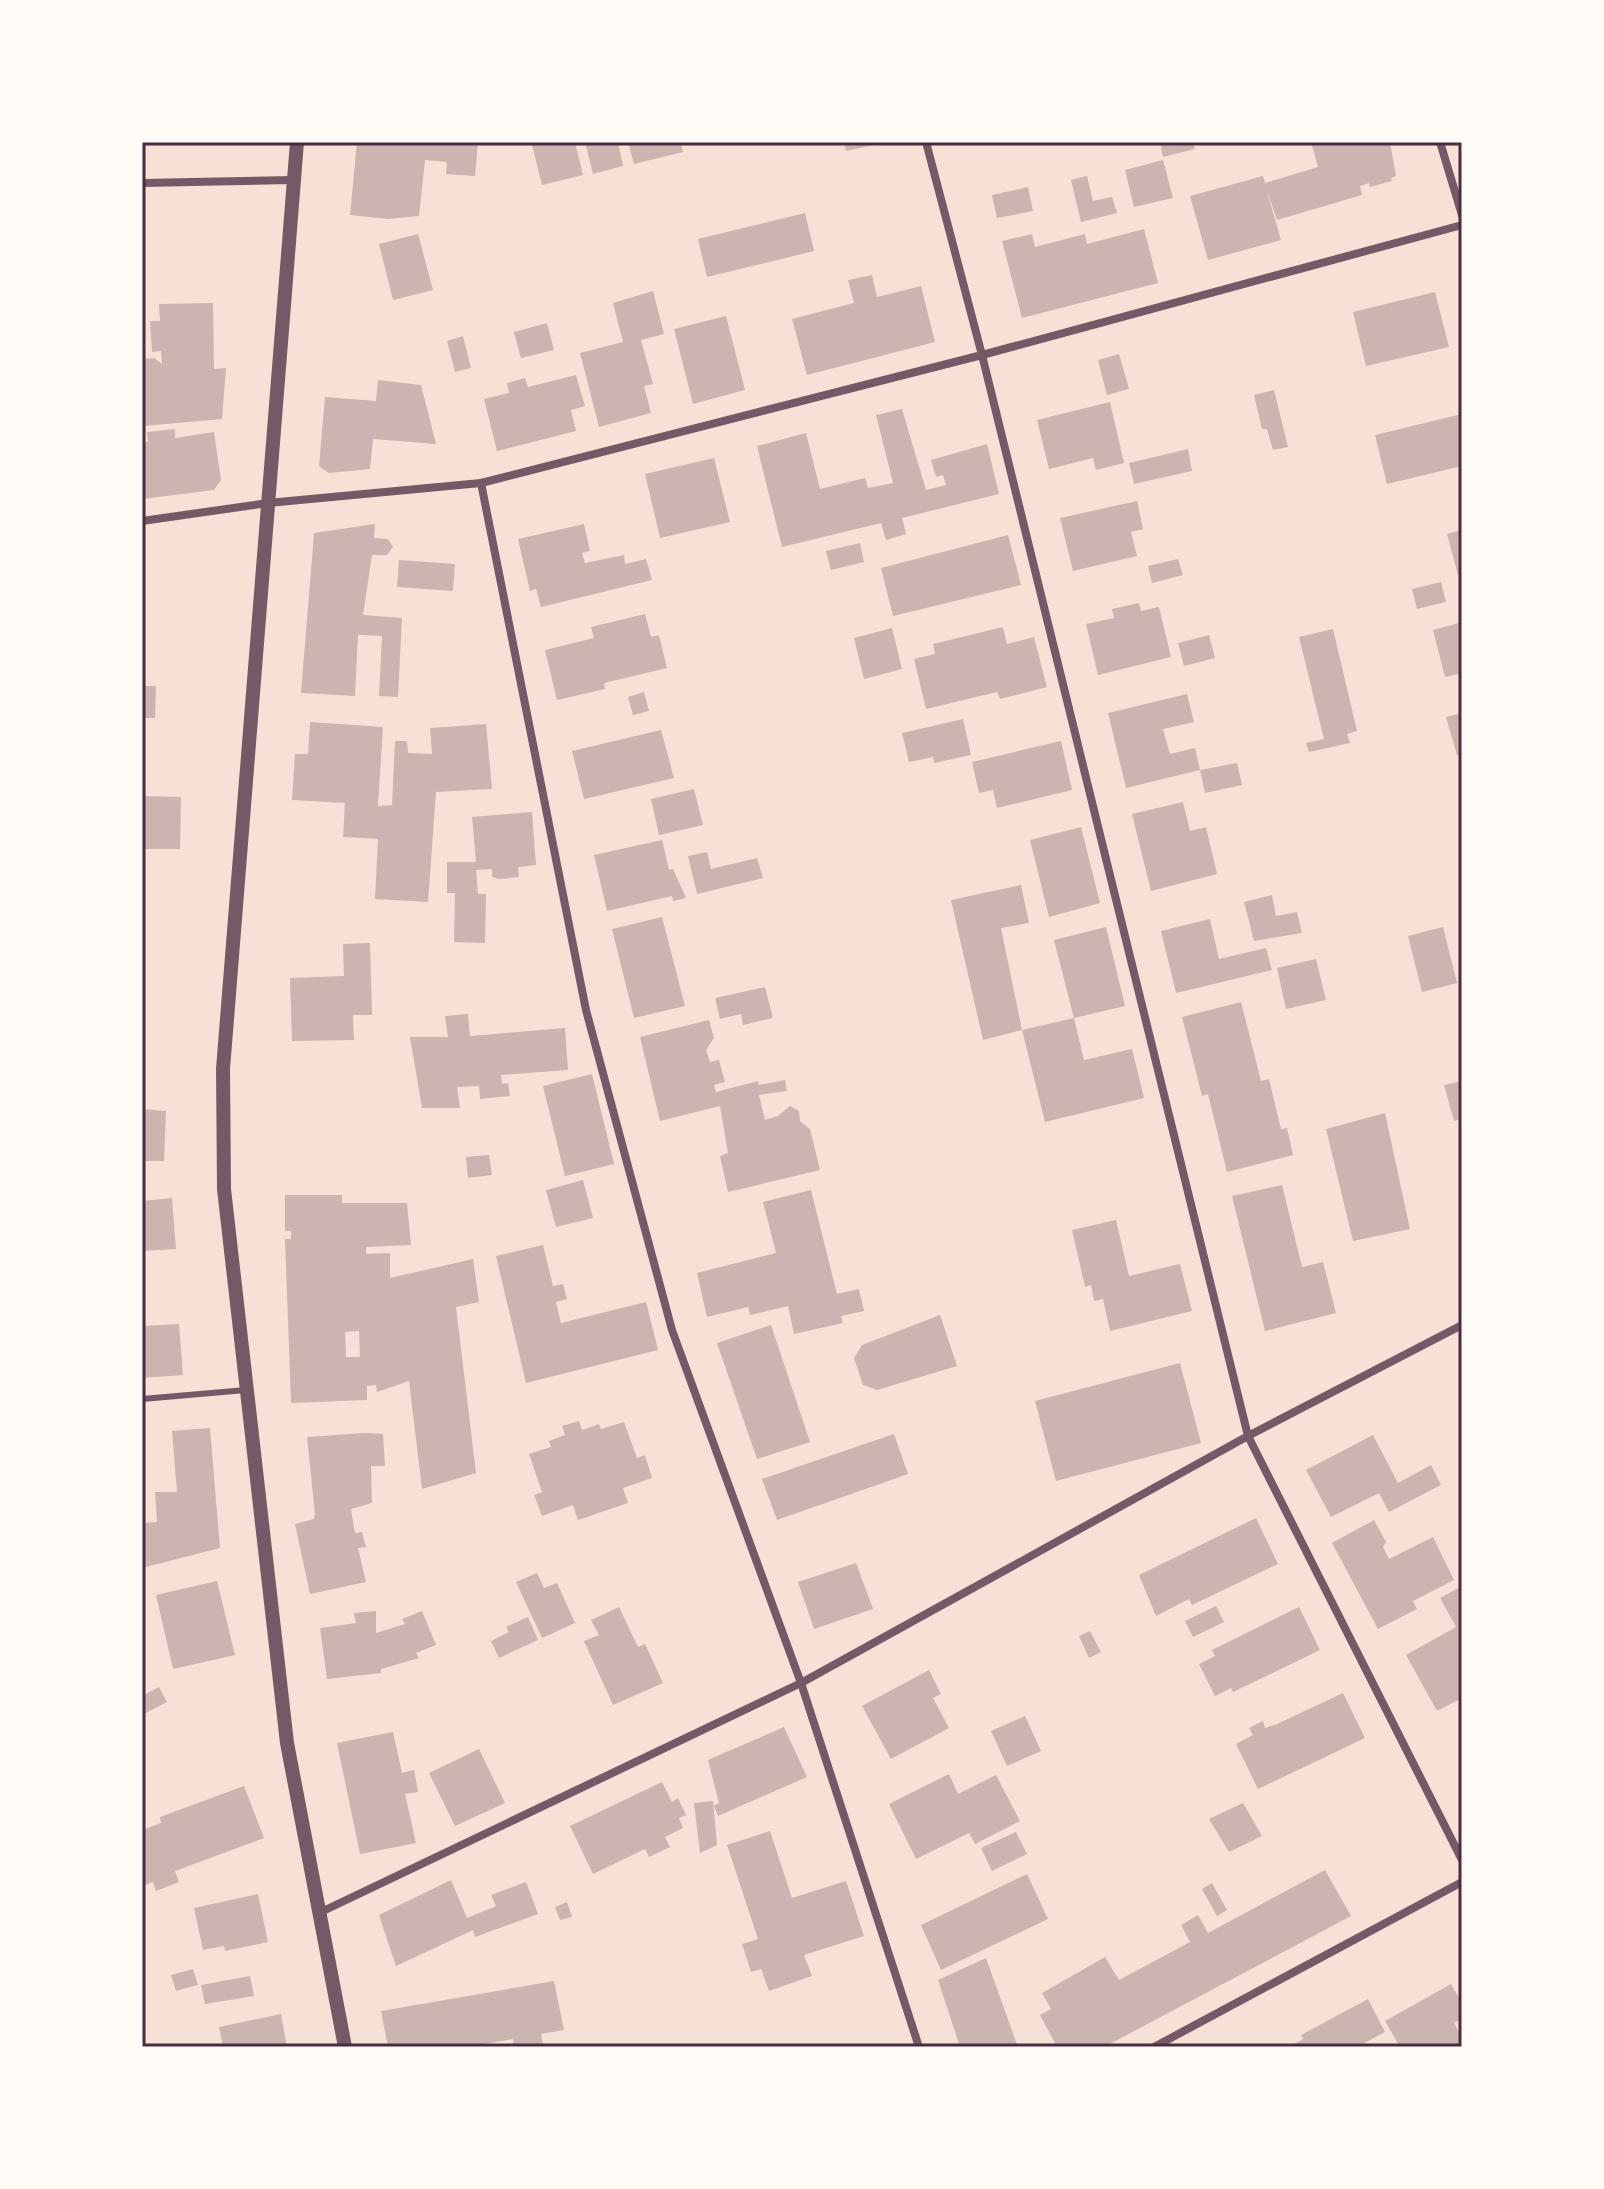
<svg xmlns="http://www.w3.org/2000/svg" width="1604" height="2189" viewBox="0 0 1604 2189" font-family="Arial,sans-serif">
<rect width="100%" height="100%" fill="#f7e1d7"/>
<g fill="#ccb4b1" fill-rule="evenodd">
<path d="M357,142H478L475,176L446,174L447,162L425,160L419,216L388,219L350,215Z"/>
<path d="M545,142H575L583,175L542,185L532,145Z"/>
<path d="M585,142H618L623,166L593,174Z"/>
<path d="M628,142H680L683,152L634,164Z"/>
<path d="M844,142H884V143L846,151Z"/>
<path d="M1160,142H1193L1195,149L1163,157Z"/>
<path d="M1311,142H1390L1396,176L1391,178L1392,181L1370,187L1369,183L1360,186L1362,195L1277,220L1266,188L1281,240L1208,260L1190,196L1263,176L1265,183L1318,167Z"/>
<path d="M1163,160L1173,198L1134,207L1125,170Z"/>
<path d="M1087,176L1093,201L1112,197L1117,213L1081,222L1071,180Z"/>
<path d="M1028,187L1033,211L997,218L992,195Z"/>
<path d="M805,213L814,251L707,277L698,239Z"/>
<path d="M1144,229L1158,283L1022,318L1002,241L1032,234L1035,247L1085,234L1087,244Z"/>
<path d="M418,234L433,290L393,300L379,244Z"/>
<path d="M872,275L877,297L921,286L935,342L807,375L792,319L854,303L848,280Z"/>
<path d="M653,291L664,334L641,340L653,384L644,386L651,413L599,427L580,353L623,342L613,303Z"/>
<path d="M1435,292L1449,347L1366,366L1353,312Z"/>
<path d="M213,303L214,369L226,368L222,419L144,426L142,359L154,358L162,364L161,351L152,352L150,321H160L159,304Z"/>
<path d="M726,316L745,390L693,404L674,329Z"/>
<path d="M547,323L554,350L521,358L514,332Z"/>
<path d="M463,336L471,368L455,372L447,341Z"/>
<path d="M1119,354L1129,389L1107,395L1098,360Z"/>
<path d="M576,375L585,406L571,410L576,431L497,451L484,399L509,393L507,383L525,378L528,387Z"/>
<path d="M378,380L421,385L436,444L373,439L370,469L329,473L319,466L325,397L376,401Z"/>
<path d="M1274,390L1288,447L1273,450L1267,429H1262L1254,395Z"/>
<path d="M1110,402L1124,463L1096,470L1093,458L1049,469L1037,420Z"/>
<path d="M902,409L926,490L946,485L943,475L936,477L931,460L987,444L999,494L902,518L906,534L886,540L881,523L782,547L757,446L806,433L820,489L865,478L868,488L893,483L876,415Z"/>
<path d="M1462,414V466L1387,484L1375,435Z"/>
<path d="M175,429V438L214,432L221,480L214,490L142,499V442H148L147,432Z"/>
<path d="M1188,449L1192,471L1134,484L1129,463Z"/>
<path d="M714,458L730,522L660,538L645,474Z"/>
<path d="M1137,501L1143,529L1131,532L1137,556L1073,571L1060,518Z"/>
<path d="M375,524L374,538L388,539L393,547L387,555H372L363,615L402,618L398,697L379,696L382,636L362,635H358L355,696L301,693L314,533Z"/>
<path d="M584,524L590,551L582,553L585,563L624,555L625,564L646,559L652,580L541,607L536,589L530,591L518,539Z"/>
<path d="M1462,530V574L1458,575L1447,534Z"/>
<path d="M1008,535L1021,585L893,616L881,568Z"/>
<path d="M860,543L864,562L831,570L826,551Z"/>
<path d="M1178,559L1183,575L1152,583L1148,566Z"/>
<path d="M399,560L455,564L453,591L397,587Z"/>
<path d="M1441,582L1446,602L1417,609L1412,589Z"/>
<path d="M1139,603L1141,611L1159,607L1171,657L1098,675L1086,624L1114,618L1112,609Z"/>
<path d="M645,614L651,637L659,635L667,668L604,683L605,689L557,700L545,650L594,638L591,627Z"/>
<path d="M1462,619V673L1445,677L1433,630L1459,623Z"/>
<path d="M1003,627L1007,644L1034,637L1047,687L1000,699L997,692L926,709L914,659L935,654L933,644Z"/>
<path d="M892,628L902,669L864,679L854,638Z"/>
<path d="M1333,629L1357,731L1347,734L1350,743L1309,752L1306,743L1324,739L1299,637Z"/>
<path d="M1209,635L1215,658L1184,666L1178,643Z"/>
<path d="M142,686H156L155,718H142Z"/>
<path d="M644,692L649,711L633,715L628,697Z"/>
<path d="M1187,694L1194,722L1163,729L1170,754L1195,748L1200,770L1126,788L1108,713Z"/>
<path d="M1462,713V754L1457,755L1446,717Z"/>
<path d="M963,719L971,755L934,763L933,757L909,762L902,733Z"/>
<path d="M310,722L383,727L378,806L392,805L395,741H407L408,753L432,754L430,728L486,724L492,789L436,792L428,902L375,899L378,839L343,837L345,803L292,800L295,754H308Z"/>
<path d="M661,730L674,778L584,799L572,751Z"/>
<path d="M1061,741L1072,790L997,808L993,790L979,793L972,762Z"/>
<path d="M1237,763L1242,785L1205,793L1200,770Z"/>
<path d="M694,789L703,825L659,835L651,799Z"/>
<path d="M142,796L181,797L180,849H142Z"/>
<path d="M1183,802L1190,831L1206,827L1217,874L1151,891L1132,814Z"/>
<path d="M532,812L536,865L518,867L519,877L499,879L492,877V869L476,870L478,894H486L485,943L454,942L455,893H447V862H476L472,817Z"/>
<path d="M1081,827L1100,903L1049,917L1030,840Z"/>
<path d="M662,840L669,870L673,869L686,898L673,901L672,896L607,911L594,855Z"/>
<path d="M707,852L711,869L757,858L763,878L697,894L688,856Z"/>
<path d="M1021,885L1029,923L1001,928L1022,1030L983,1040L951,900Z"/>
<path d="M1272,895L1276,916L1297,912L1302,933L1254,941L1244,902Z"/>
<path d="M662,917L685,1006L634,1018L612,929Z"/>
<path d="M1210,919L1219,959L1266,948L1272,970L1176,993L1161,931Z"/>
<path d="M1106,927L1125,1006L1074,1018L1084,1060L1132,1049L1144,1098L1045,1122L1022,1030L1074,1018L1054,940Z"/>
<path d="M1443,927L1457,983L1422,992L1408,936Z"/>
<path d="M370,943L372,1015H353L354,1040L292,1041L290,978L344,976L343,944Z"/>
<path d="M1316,959L1326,1000L1286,1009L1277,968Z"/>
<path d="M765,987L773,1018L743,1025L741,1014L720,1019L715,998Z"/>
<path d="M1241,1002L1261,1081L1269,1079L1281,1129L1287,1128L1293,1155L1227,1172L1208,1094L1202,1096L1182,1017Z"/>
<path d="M468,1014L470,1036L565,1028L568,1070L501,1075L502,1084L508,1083L510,1096L480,1099L479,1086L457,1087L460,1108H422L410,1037H448L445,1016Z"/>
<path d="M709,1020L714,1038L706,1050L710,1062L719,1060L725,1082L714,1085L716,1092L758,1081L759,1085L785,1080L787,1091L759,1095L765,1120L778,1116L790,1106L799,1111L800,1121L810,1129L820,1170L728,1192L720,1156L728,1153L720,1106L660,1121L640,1037Z"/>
<path d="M592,1074L614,1164L565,1176L543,1086Z"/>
<path d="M1462,1081V1119L1454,1121L1444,1085Z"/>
<path d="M142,1109L166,1111L164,1161H142Z"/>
<path d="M1385,1113L1410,1229L1353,1241L1326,1129Z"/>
<path d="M489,1155L492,1175L468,1178L466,1157Z"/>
<path d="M583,1180L593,1218L556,1227L546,1190Z"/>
<path d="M1282,1185L1302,1267L1323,1262L1336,1313L1265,1331L1232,1196Z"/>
<path d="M811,1190L837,1294L859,1289L864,1311L841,1316L843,1323L794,1334L788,1306L750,1315L748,1307L707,1317L697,1273L776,1253L763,1202Z"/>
<path d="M285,1195H342V1203H407L411,1245L366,1247V1254L390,1253V1278L473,1259L479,1302L456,1307L476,1473L422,1489L409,1381L377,1392L376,1385L367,1386V1400L291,1403L285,1239H291V1231H285ZM359,1331L360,1357H346L345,1332Z"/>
<path d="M172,1198L176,1249L142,1251V1201Z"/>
<path d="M1116,1220L1129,1276L1180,1264L1192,1311L1110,1331L1103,1299L1094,1301L1091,1285L1085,1287L1072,1230Z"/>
<path d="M543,1245L553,1286L563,1284L567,1299L556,1302L561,1323L646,1302L658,1350L526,1383L496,1256Z"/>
<path d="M940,1315L957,1366L877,1390L863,1385L854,1358L862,1345Z"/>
<path d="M179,1324L183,1375L142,1378V1326Z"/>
<path d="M771,1325L810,1442L757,1459L717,1343Z"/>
<path d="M1180,1363L1201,1443L1056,1481L1035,1401Z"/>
<path d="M579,1421L582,1430L599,1424L601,1429L624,1422L637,1458L645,1455L652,1478L623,1488L628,1503L578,1520L573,1505L542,1516L534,1495L542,1492L529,1454L551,1447L549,1441L565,1435L562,1426Z"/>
<path d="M210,1428L220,1548L142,1568V1523L157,1522L155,1492H177L172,1431Z"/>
<path d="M365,1433L383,1434L385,1466H371L372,1503L351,1509L355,1533L362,1532L366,1547L358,1548L366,1582L310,1594L295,1524L314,1519L315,1514L307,1437Z"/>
<path d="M894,1434L908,1474L777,1520L762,1479Z"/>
<path d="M1373,1435L1398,1483L1431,1465L1441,1485L1389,1512L1379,1493L1331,1517L1306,1470Z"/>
<path d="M1256,1518L1278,1564L1192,1605L1189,1599L1156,1616L1139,1575Z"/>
<path d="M1374,1520L1386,1542L1383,1547L1389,1559L1433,1537L1454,1580L1413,1601L1417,1609L1378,1629L1332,1543Z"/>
<path d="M856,1563L873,1609L814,1629L798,1582Z"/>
<path d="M537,1573L544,1588L557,1583L575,1623L542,1638L516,1582Z"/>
<path d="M217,1581L235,1655L173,1669L156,1595Z"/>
<path d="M1462,1586V1698L1437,1711L1406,1655L1456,1627L1440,1598Z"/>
<path d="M1216,1606L1224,1622L1193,1637L1185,1621Z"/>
<path d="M619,1607L638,1647L645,1644L663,1683L613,1705L584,1641L599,1635L591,1620Z"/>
<path d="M1299,1607L1320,1650L1233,1692L1231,1688L1215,1696L1199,1664L1215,1656L1212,1650Z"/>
<path d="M376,1611V1633L405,1624L402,1619L422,1611L436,1645L416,1653L419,1658L381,1669V1673L327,1679L320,1628L356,1623L354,1613Z"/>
<path d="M528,1617L538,1640L499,1658L491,1641L509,1632L506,1627Z"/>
<path d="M1090,1631L1101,1652L1089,1658L1079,1636Z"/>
<path d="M929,1670L941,1694L933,1698L949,1728L891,1759L862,1706Z"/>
<path d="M159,1687L167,1702L142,1715V1696Z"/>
<path d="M1343,1693L1365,1738L1258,1789L1236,1744L1253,1735L1249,1728L1263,1721L1265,1728L1277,1724Z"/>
<path d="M1025,1716L1041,1751L1007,1766L991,1731Z"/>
<path d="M784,1727L807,1777L718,1816L714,1806L719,1803L708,1760Z"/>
<path d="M393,1732L402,1773L414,1770L418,1792L405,1794L416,1843L360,1854L337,1743Z"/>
<path d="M479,1749L505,1803L455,1826L429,1773Z"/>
<path d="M949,1774L958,1794L996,1775L1020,1821L975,1844L969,1833L916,1859L889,1804Z"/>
<path d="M662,1782L672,1802L678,1798L686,1815L679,1818L683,1828L665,1837L670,1847L649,1857L645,1849L593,1874L570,1826Z"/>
<path d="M244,1786L264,1838L175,1871L179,1882L156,1891L153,1882L142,1886V1830L161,1823L160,1817Z"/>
<path d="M713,1801L717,1845L700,1853L694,1803Z"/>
<path d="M1243,1803L1262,1836L1229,1852L1209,1819Z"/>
<path d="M770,1831L792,1898L846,1881L864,1936L804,1955L812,1976L769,1991L761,1969L751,1972L742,1944L758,1939L727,1845Z"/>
<path d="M1016,1832L1027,1854L992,1871L981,1848Z"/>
<path d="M1325,1870L1351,1916L1104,2047H1057L1040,2015L1051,2009L1042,1993L1105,1957L1119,1980L1190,1942L1181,1925L1198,1915L1208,1933Z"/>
<path d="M1027,1874L1048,1919L941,1970L921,1925Z"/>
<path d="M451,1880L467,1918L496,1906L491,1895L526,1882L538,1914L475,1937L473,1930L396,1966L379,1915Z"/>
<path d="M1212,1883L1227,1910L1217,1916L1202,1889Z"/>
<path d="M258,1894L268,1942L225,1951L224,1946L203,1950L194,1908Z"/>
<path d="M567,1902L572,1917L560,1920L555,1907Z"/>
<path d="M986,1958L1015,2039L1018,2047H960L938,1980Z"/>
<path d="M193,1969L198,1985L176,1991L171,1975Z"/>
<path d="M250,1976L254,1996L205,2004L201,1985Z"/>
<path d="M554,1981L564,2030L541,2034L543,2045L514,2047L513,2039L465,2047H388L381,2011Z"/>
<path d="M1451,1984L1462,2004V2019L1454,2023L1462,2038V2047H1400L1385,2021Z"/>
<path d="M1368,1999L1385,2032L1357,2047H1289L1303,2039L1301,2035Z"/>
<path d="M281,2014L287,2047H223L219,2027Z"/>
</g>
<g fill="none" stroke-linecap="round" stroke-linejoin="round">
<path stroke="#755966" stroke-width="6" d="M142,1399L246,1390"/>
<g stroke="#755966" stroke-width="8">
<path d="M926,142L982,355L1248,1436L1462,1860"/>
<path d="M1440,142L1462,215"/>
<path d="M142,183L294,180"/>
<path d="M481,483L586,1010L672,1330L801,1683L919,2047"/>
<path d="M142,521L268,503L481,483L982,355L1462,225"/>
<path d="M321,1912L801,1683L1248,1436L1462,1325"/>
<path d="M1154,2047L1462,1882"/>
</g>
<path stroke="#755966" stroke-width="14" d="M297,142L223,1069L224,1189L287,1743L345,2047"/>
</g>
<rect width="1604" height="2189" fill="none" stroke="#fffaf5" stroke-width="288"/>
<rect x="144" y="144" width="1316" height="1901" fill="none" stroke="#4a2c40" stroke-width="3"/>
</svg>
